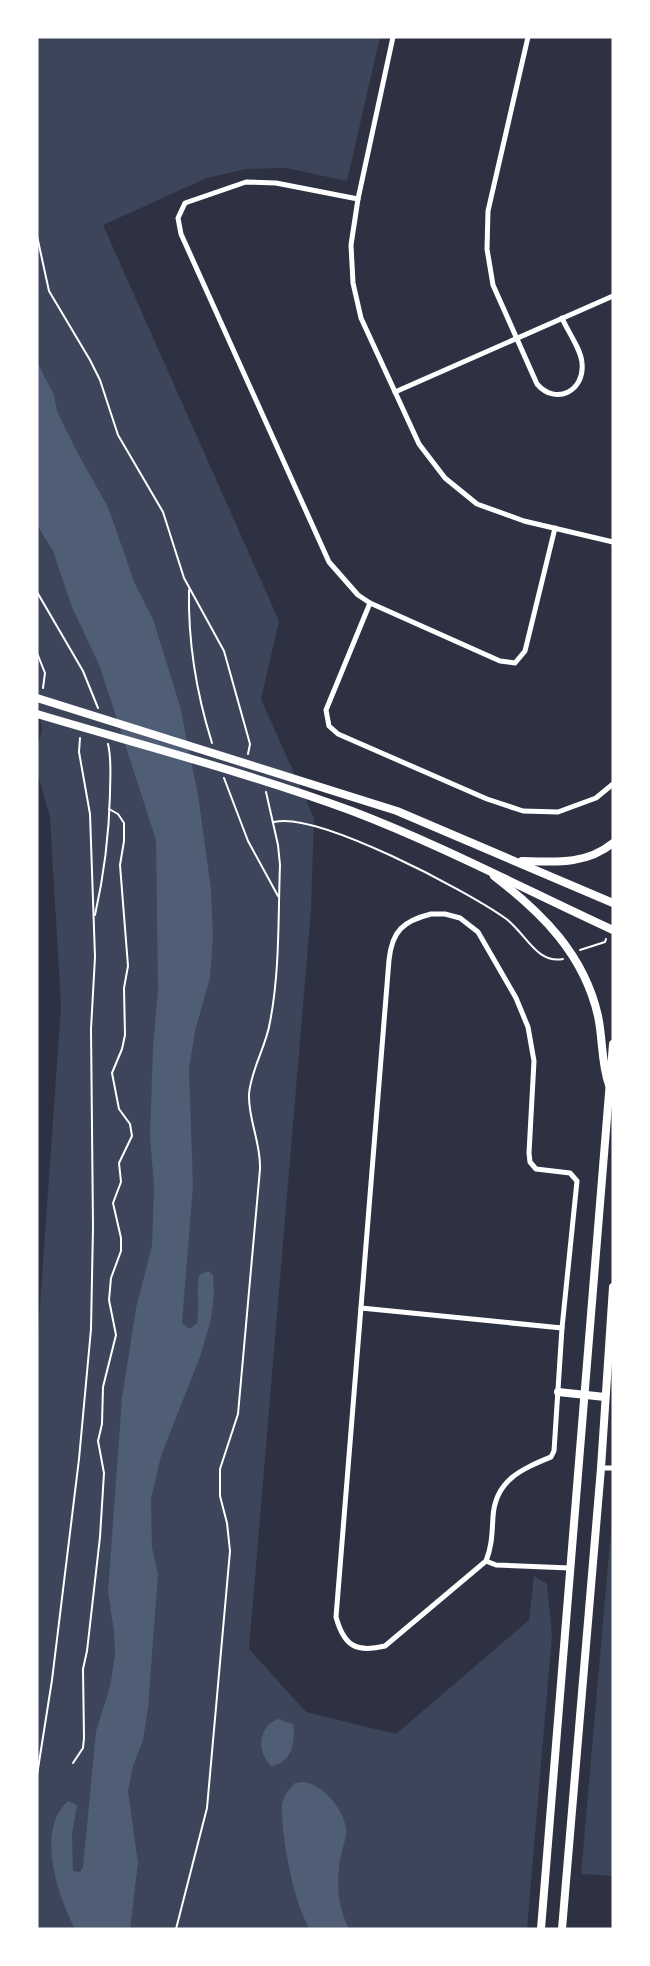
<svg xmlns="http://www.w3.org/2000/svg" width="650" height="1966" viewBox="0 0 650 1966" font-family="Helvetica,sans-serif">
<rect width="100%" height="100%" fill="#2d3142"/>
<g fill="#3c4559">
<path d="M37,37H380L347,181L286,168L246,169L207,178L103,225L279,621L261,699L314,818L311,910L249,1649L306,1712L396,1734L529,1620L534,1576L547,1584L552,1635L527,1929H37V1348L61,1006L50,817L37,772V748L42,730L37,697Z"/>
<path d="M613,1507V1876L581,1874Z"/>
</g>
<g fill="#4f5d75">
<path d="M37,362L54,395L57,411L77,452L108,507L135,584L153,619L180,706L198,795L211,889L213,936L210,978L195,1031L189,1069L193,1186L182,1323L190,1329L197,1323C200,1307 196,1292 199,1275L208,1271L213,1275L214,1294L211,1319L201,1354L161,1456L151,1499L152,1548L158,1574L148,1708L143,1740L133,1766L128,1791L138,1863L130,1929H75C58,1896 35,1830 68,1801L77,1805L72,1835L73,1871L80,1872L83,1867L96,1731L110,1687L115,1655L114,1632L108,1591L122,1398L136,1308L152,1246L154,1187L150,1135L153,1047L158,990L156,840L100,667L72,607L53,551L37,525Z"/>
<path d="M278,1719L293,1724C296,1742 291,1764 271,1766C256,1751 258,1727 278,1719Z"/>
<path d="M304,1782C323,1785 343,1808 346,1828C347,1837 343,1846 341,1855C336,1882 337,1904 349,1929H310C294,1905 281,1836 282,1806C282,1797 289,1789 295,1783Z"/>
</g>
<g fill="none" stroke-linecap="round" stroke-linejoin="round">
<g stroke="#fff" stroke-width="2">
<path d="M37,236L49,291L90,360L100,380L118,435L163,512L184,578L224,651L250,744L248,754"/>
<path d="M189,590C188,642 196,692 212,743"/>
<path d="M37,592L83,671L98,708"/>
<path d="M37,653L45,673L43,688"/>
<path d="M224,778L248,841L278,896"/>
<path d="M274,822C317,811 467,891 505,918C526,933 536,964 563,959"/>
<path d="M95,915C104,875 109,835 110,794C110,777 112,760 108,744"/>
<path d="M580,950L605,942L606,939"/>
<path d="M73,1763L83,1748L84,1738L83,1669L87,1651L100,1537L104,1473L98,1441L102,1424L103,1387L116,1335L109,1300L111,1278L121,1251V1238L113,1203L121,1182L119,1163L132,1136L130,1124L119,1109L112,1073L122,1049L125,1035L124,988L128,966L120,865L124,841V823L118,814L109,809"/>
<path d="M37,1775L52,1680L79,1459L91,1329L93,1227L91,1029L95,957L90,814L79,752L80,738"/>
<path d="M176,1929L207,1808L230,1551L227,1523L220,1496V1469L238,1414L260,1169C261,1142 248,1120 249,1094C251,1069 266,1047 270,1022C280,971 278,916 280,865L278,845L266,792"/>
</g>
<g stroke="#fff" stroke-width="5">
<path d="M393,37L358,199L351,245L353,283L361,318L419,444L445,478L477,504L524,521L613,542"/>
<path d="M528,37L488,211L487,249L493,285L537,384C556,406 585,391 582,363C581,349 568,332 562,318"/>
<path d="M358,199L276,183L246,182L185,203L178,218L181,234L329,562L358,595L370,603L500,661L515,663L525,651L555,528"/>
<path d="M395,392L613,296"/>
<path d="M370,603L326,710L329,726L338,734L487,799L523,811L558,812L596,798L613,784"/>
<path d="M431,914H445L460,918L478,932L516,998L528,1027L534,1061L529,1153L530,1162L536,1169L570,1173L577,1181L562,1328L554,1451L551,1457C522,1469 495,1480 493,1517C492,1533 492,1546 486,1561L385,1646C356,1653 344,1646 336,1617L389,960C392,931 403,921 431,914Z"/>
<path d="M361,1308L562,1328"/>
<path d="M601,1468H613"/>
<path d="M486,1561L496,1565L570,1568"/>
</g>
<g stroke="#fff" stroke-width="8">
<path d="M37,698L397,811L613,903"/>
<path d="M37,714C141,745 249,773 352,811C441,845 526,890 613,930"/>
<path d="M522,861C555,862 586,865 613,843"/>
<path d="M494,876C542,913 584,954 598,1016C603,1039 601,1063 609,1085"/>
<path d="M558,1392L605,1397"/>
<path d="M541,1929L613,1044"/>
<path d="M562,1929L601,1468L613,1287"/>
</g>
</g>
<rect width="650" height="1966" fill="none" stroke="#ffffff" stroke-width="77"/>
</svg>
